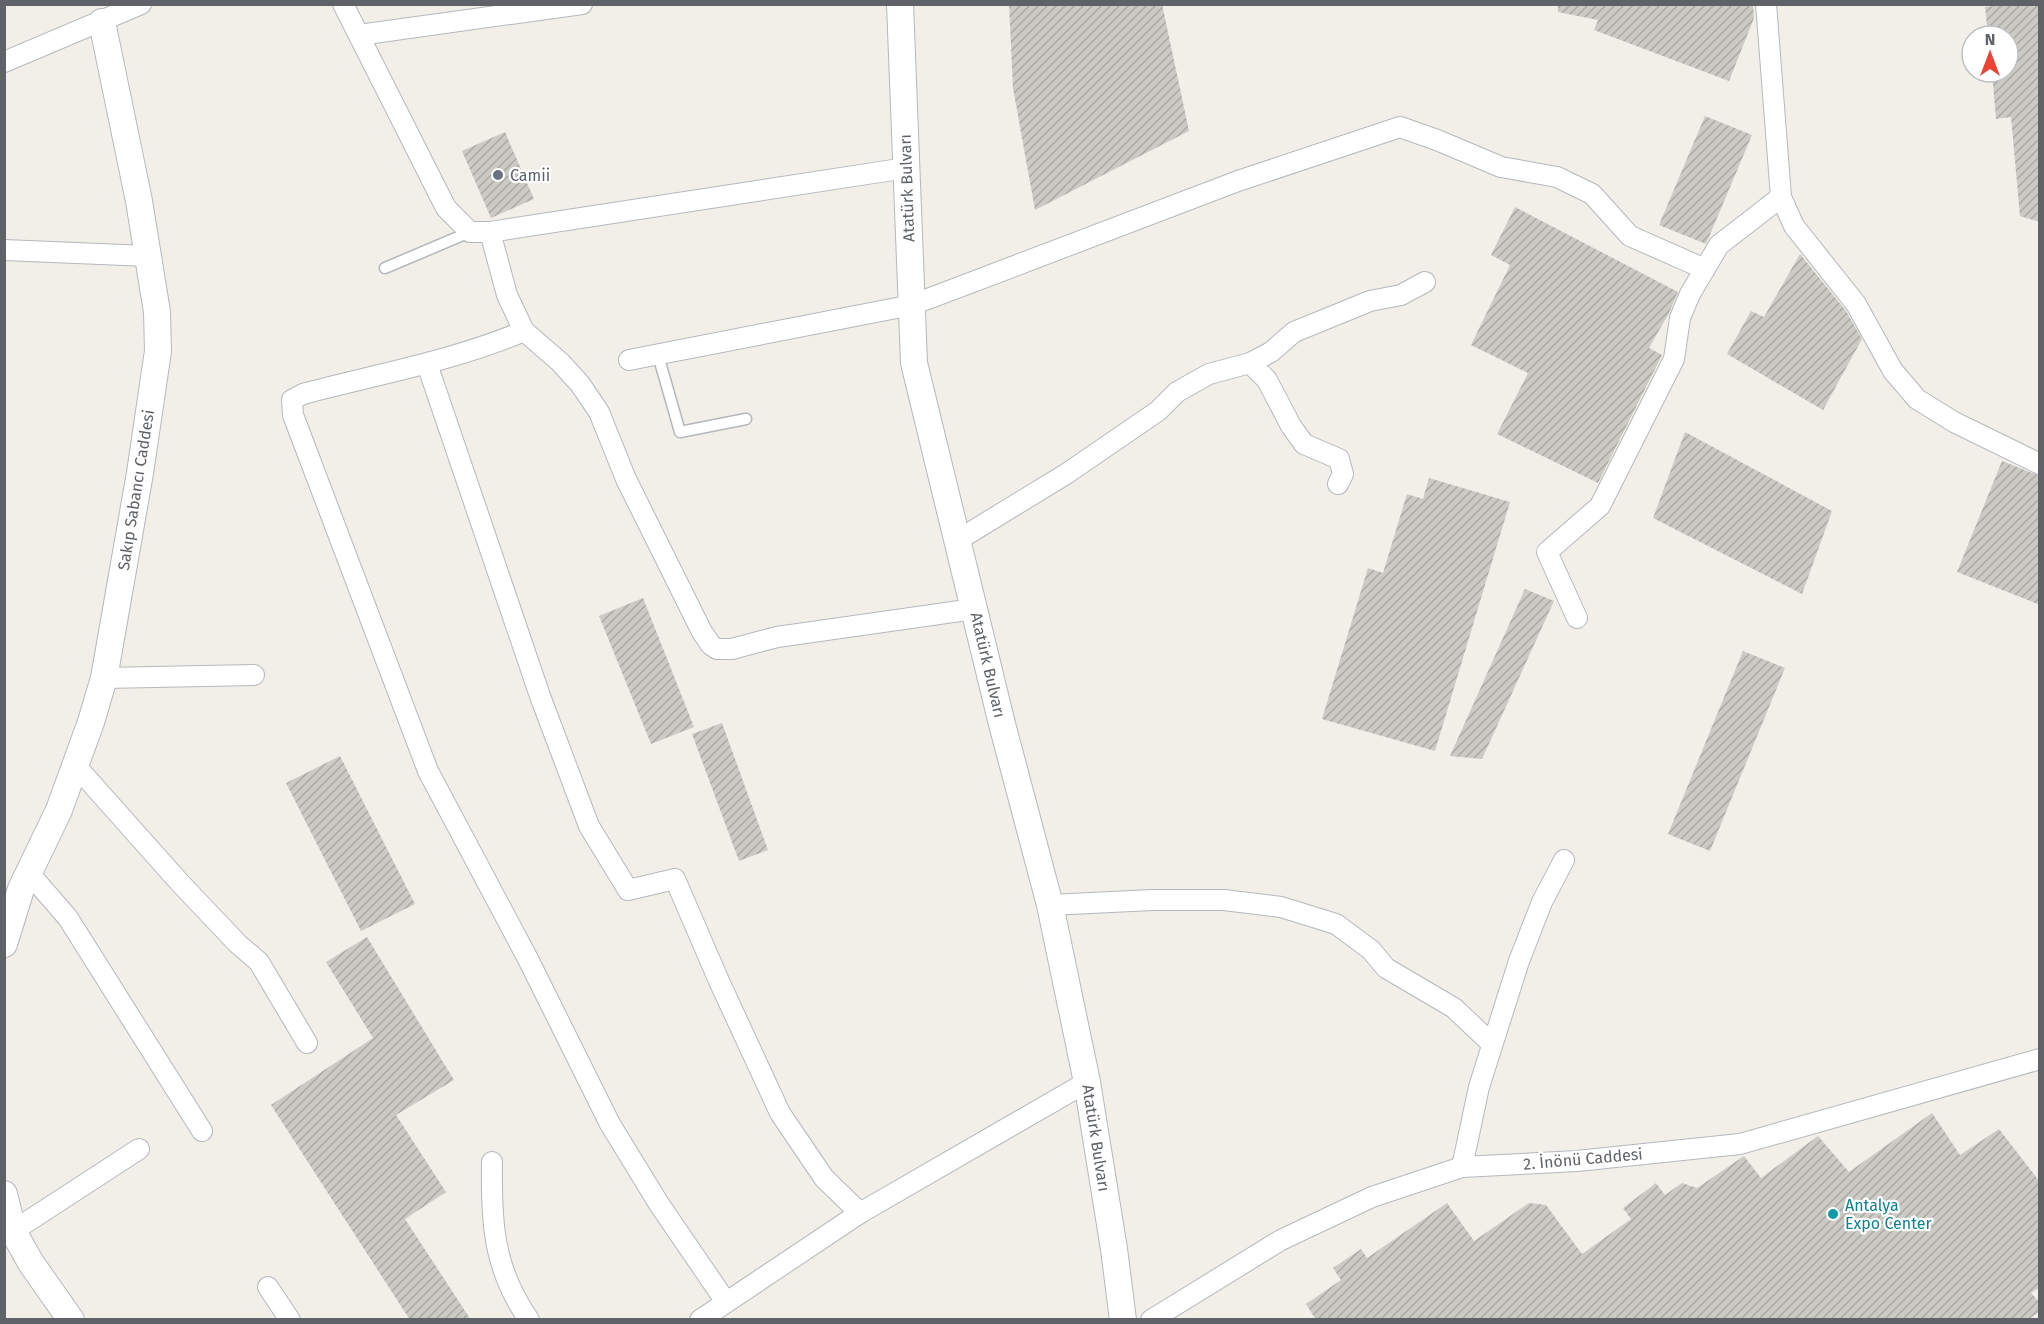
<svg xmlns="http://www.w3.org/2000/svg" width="2044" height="1324" viewBox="0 0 2044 1324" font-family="'Fira Sans',sans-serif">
<defs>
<pattern id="building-hatch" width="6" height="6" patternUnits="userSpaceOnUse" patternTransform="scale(1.5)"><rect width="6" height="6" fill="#cccac5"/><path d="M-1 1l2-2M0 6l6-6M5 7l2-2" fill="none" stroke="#a9a8a4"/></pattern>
</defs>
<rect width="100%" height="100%" fill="#f1efe8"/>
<g fill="url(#building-hatch)">
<path d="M1009,4H1162L1189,131L1035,210L1013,88Z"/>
<path d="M1558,4H1753L1754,18L1729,81L1594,30L1598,20L1558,12Z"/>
<path d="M2009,4H2040V222L2020,216L2011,117L1996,119L1992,72H2008V36H1988L1985,7Z"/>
<path d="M1705,116L1752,135L1706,244L1659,225Z"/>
<path d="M505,132L534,199L491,218L462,151Z"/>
<path d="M1515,207L1678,292L1669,313L1649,348L1662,355L1598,483L1497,434L1528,373L1471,345L1510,265L1491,255Z"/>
<path d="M1800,254L1846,311L1862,339L1823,410L1727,354L1751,311L1764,317Z"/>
<path d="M1685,432L1832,511L1802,594L1653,518Z"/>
<path d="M2002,461L2040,476V605L1957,572Z"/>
<path d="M1429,478L1510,502L1435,751L1322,719L1368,568L1383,573L1407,494L1423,499Z"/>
<path d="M1525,589L1554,601L1482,759L1450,756Z"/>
<path d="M643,598L694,727L651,744L599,616Z"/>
<path d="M1743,651L1785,668L1710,851L1668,834Z"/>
<path d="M722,723L768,850L739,861L692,734Z"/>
<path d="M340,756L415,904L361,931L286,783Z"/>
<path d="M367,937L454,1080L396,1115L446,1192L405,1219L471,1320H410L271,1105L373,1038L326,962Z"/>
<path d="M1932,1113L1960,1155L1999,1129L2040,1182V1287L2031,1293L2040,1303V1311L2028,1320H1316L1306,1304L1341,1280L1333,1268L1361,1249L1367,1258L1447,1203L1474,1241L1529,1203L1546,1205L1582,1254L1631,1219L1623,1208L1656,1183L1665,1195L1682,1183L1697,1188L1744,1156L1761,1178L1818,1136L1849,1172Z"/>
</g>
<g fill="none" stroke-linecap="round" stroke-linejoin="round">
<defs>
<g id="service">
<path d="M385,268L470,232"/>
<path d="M658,355L680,432L746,419"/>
</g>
<g id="minor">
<path d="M343,4L446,208L470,232H490L906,168"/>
<path d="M1766,4L1781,197L1794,226L1856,304L1893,371L1917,399L1954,422L2040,464"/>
<path d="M359,35L582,4"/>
<path d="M4,62L141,4"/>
<path d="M490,232L507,295L524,331C453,361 378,374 303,394L292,400L293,415L428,771L528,959L610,1124L659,1204L726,1302"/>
<path d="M4,250L148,256"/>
<path d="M524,331L560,362L580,384L599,412L626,479L702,632L711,645L717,649H732L777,637L974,609"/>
<path d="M629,360L912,305L1238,181L1400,127L1437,140L1501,167L1557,177L1592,194L1630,236L1705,269"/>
<path d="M1250,363L1267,380L1291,426L1304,444L1339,459L1343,474L1338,484"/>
<path d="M427,364L540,696L589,826L628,890L675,879L719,981L780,1113L824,1178L860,1213"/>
<path d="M958,540L1066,474L1158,411L1177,392L1209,374L1250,363L1271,352L1294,332L1370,301L1401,295L1425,282"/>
<path d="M1577,618L1547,552L1600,506L1674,359L1680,318L1690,294L1719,245L1781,197"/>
<path d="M104,678L254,675"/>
<path d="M75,765L181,884L238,944L259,962L307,1043"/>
<path d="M29,873L68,918L202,1131"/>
<path d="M1050,905L1152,900H1224L1281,907L1336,924L1371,950L1386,968L1454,1008L1492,1044"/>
<path d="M492,1162C491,1222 493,1268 529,1320"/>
<path d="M1462,1167L1479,1087L1519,961L1542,902L1564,860"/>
<path d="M13,1231L139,1149"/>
<path d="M268,1287L290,1320"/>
<path d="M700,1320L860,1213L1087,1082"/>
<path d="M1151,1320L1281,1240L1372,1197L1462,1167L1577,1161L1740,1144L2040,1059"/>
</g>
<g id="tertiary">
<path d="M900,4L914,363L1002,724L1050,905L1087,1082L1114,1249L1123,1320"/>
<path d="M4,944L21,889L59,810L91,722L104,678L140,473L158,351L157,312L139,201L102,22"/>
<path d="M4,1194L13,1231L31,1263L71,1320"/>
</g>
</defs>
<use href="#service" stroke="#b5b8bc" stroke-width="13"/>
<use href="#minor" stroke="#b5b8bc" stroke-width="22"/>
<use href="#tertiary" stroke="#b5b8bc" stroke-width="28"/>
<use href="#service" stroke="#fff" stroke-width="10"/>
<use href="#minor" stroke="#fff" stroke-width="20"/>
<use href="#tertiary" stroke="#fff" stroke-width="26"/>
</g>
<circle fill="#6b7280" stroke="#fff" stroke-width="2" cx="498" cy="175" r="6"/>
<circle fill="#0f9aa8" stroke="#fff" stroke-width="2" cx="1833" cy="1214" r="6"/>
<g text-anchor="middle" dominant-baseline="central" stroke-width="4.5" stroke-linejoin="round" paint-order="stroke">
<g font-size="16" fill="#5b616d" stroke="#fff" text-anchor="start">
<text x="510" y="175">Camii</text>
</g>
<g font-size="16" fill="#5f6368" stroke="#fff">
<text transform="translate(907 188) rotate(-92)">Atatürk Bulvarı</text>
<text transform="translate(136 490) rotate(-81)">Sakıp Sabancı Caddesi</text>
<text transform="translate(988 665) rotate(77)">Atatürk Bulvarı</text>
<text transform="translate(1096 1138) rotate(81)">Atatürk Bulvarı</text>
<text transform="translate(1583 1159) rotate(-5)">2. İnönü Caddesi</text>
</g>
<g font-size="16" fill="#0d838f" stroke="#fff" text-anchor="start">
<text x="1845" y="1205">Antalya<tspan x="1845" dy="18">Expo Center</tspan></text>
</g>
</g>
<rect width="2044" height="1324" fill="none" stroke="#5f6368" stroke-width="12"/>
<g transform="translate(1990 54)"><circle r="28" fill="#ffffff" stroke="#bfc1c3" stroke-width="1.5"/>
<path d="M0-4.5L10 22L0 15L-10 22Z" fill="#ea4335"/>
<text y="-9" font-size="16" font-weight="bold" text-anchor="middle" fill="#5f6368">N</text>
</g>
</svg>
